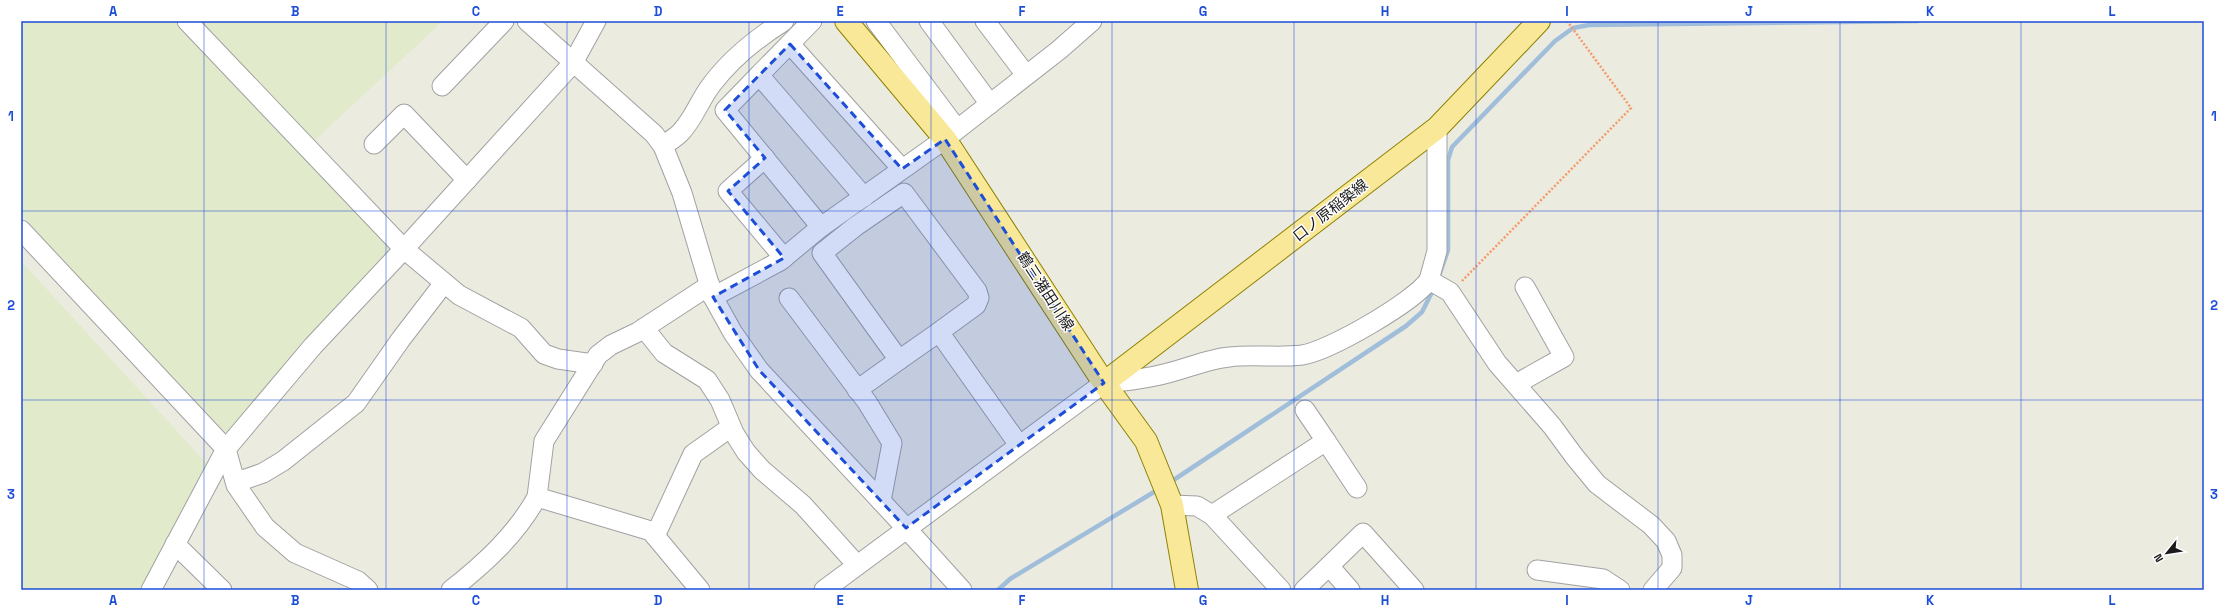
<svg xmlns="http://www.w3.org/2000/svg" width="2225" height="611" viewBox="0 0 2225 611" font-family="'Space Grotesk','Noto Sans JP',sans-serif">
<rect width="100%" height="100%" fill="#ecebe0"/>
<g fill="#e1ebcb">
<path d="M21,21H443L301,153L393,252L227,434L21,215Z"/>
<path d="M21,261L209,466L143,590H21Z"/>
</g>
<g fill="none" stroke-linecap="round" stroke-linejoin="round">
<g stroke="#a0beda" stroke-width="4.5">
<path d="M1439,276L1448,250V160L1452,147L1555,41L1573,28L1589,25L1918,21"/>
<path d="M1169,483L1406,326L1422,312L1434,288"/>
<path d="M998,590L1010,579L1159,489"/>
</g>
<defs>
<g id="minor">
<path d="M187,21L404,249L459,295L521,328L544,354L558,359L593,364"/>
<path d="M527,21L654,134L663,146L682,193L713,297L733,333L759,370L906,528L962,590"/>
<path d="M876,21L957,129"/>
<path d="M929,21L990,104"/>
<path d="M985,21L1026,75"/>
<path d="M790,44L902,169"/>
<path d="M759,75L812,21"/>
<path d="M442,86L504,21"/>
<path d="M1437,128V251L1429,280L1450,292L1497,363L1552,426L1574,456L1597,484L1651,525L1666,541L1672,555V568L1653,590"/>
<path d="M374,144L404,114L467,180"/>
<path d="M663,146C668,142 675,138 680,133C694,119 700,99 712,84C731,59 757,38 784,21"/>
<path d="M765,158L728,191L784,258"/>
<path d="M821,227L725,110L759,75L864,197"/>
<path d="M21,230L226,449L236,485L265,527L295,553L358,581L368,590"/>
<path d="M713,297L780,261L821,227L945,139L1059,50L1092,21"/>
<path d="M789,298L867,402L892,443L881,501"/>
<path d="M644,328L664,353L707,380L720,400L734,433L746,452L762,470L803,505L857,565"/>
<path d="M939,332L899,360L822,253L856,226L904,193L977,291L979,298L976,305L939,332L1019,445"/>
<path d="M1516,384L1564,357L1525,287"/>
<path d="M857,390L899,360"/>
<path d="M1305,410L1326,441"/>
<path d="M235,480L246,479L263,473L283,461L356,403L401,339L444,283"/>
<path d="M1172,505L1197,506L1212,515L1281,590"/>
<path d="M1212,515L1326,441L1357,488"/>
<path d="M655,536L693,454L731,427"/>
<path d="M175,544L222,590"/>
<path d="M1329,566L1363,533L1414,590"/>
<path d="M1537,570L1603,579L1620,590"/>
<path d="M151,590L226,449L313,346L404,249L573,63L596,21"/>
<path d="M451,590C484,564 516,535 537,497"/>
<path d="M700,590L651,531L537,497L544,441L598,355L611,345L638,332L710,285"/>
<path d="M824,590L1104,383C1125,381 1145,379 1164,374C1186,369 1208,359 1229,357C1253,354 1278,358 1302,355C1329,351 1414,302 1429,280"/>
<path d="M1304,590L1329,566L1350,590"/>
</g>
<g id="major">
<path d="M846,21L945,139L1104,383L1146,441L1172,505L1187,590"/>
<path d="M1104,383L1437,128L1539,21"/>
</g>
</defs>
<use href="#minor" stroke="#a1a1a1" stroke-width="21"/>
<use href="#major" stroke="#8e8203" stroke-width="24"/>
<path stroke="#f69967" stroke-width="2.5" stroke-dasharray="2 2" stroke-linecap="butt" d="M1462,281L1631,108L1567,21"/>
<use href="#minor" stroke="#fff" stroke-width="19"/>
<use href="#major" stroke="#f9e897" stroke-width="22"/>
</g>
<path fill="#1d4ed8" fill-opacity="0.2" stroke="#1d4ed8" stroke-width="3" stroke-dasharray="8 5" stroke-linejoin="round" d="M790,44L902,169L945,139L1104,383L906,528L759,370L713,297L784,258L728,191L765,158L725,110Z"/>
<path fill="none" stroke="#1d4ed8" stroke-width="1" stroke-opacity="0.55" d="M204,21V590M386,21V590M567,21V590M749,21V590M931,21V590M1112,21V590M1294,21V590M1476,21V590M1658,21V590M1840,21V590M2021,21V590M21,211H2204M21,400H2204"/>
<g text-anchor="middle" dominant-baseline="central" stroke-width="3" stroke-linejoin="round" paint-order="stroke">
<g font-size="15" fill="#1a1a1a" stroke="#fff">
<text transform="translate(1330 210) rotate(-38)">口ノ原稲築線</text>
<text transform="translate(1046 291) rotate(57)">鶴三潴田川線</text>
</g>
</g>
<rect width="2225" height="611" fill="none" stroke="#ffffff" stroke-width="44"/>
<g transform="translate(2167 553) rotate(240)" stroke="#ffffff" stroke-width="3" paint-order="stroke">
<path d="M0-3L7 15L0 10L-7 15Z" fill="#1a1a1a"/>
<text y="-6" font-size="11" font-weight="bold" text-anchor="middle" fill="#1a1a1a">N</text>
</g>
<rect x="22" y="22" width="2181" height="567" fill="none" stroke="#1d4ed8" stroke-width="1.5"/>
<g font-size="13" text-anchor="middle" font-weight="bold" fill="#1d4ed8">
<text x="113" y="16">A</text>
<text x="295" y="16">B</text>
<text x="476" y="16">C</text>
<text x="658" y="16">D</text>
<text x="840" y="16">E</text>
<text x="1022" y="16">F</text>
<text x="1203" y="16">G</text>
<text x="1385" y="16">H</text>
<text x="1567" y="16">I</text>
<text x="1749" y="16">J</text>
<text x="1930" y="16">K</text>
<text x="2112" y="16">L</text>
<text x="11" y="121">1</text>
<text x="2214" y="121">1</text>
<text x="11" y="310">2</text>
<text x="2214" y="310">2</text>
<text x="11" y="499">3</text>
<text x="2214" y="499">3</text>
<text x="113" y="605">A</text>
<text x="295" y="605">B</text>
<text x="476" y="605">C</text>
<text x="658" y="605">D</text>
<text x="840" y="605">E</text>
<text x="1022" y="605">F</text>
<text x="1203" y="605">G</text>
<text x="1385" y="605">H</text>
<text x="1567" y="605">I</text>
<text x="1749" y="605">J</text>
<text x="1930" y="605">K</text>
<text x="2112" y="605">L</text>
</g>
</svg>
